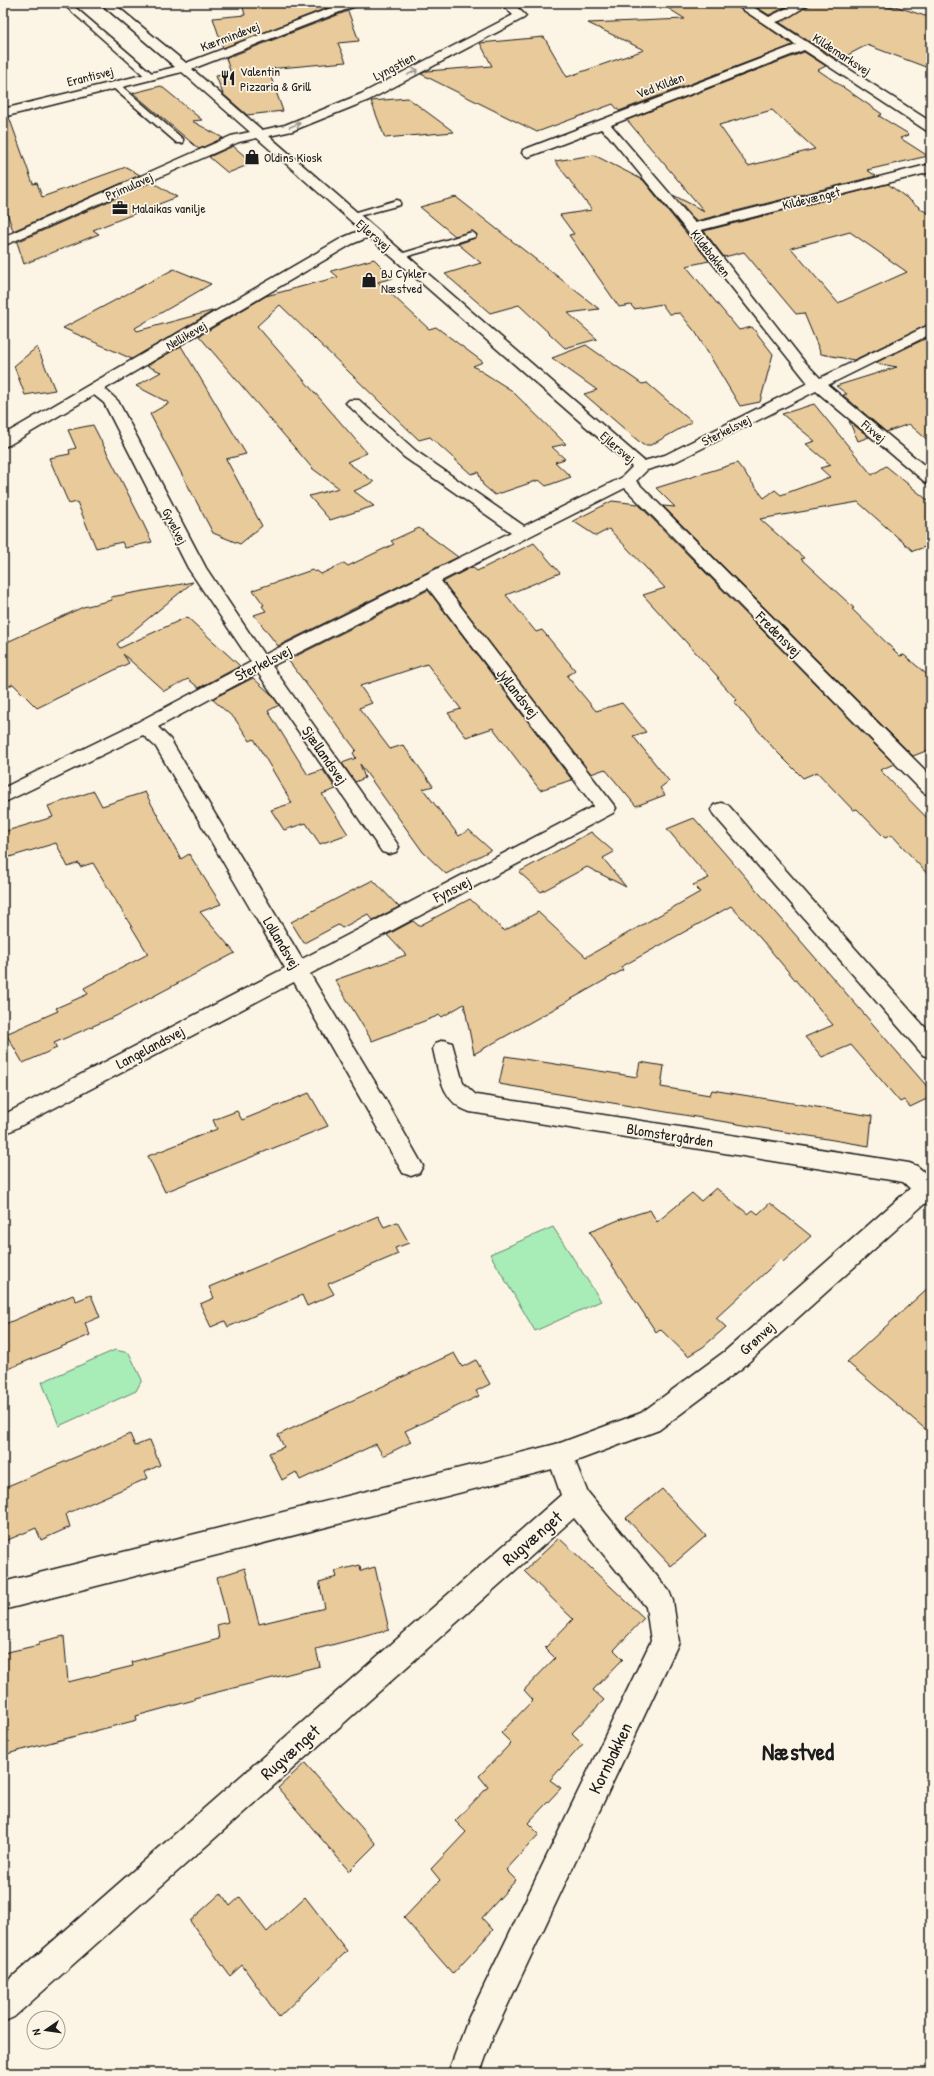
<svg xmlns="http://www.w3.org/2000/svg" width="934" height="2076" viewBox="0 0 934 2076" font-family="'Patrick Hand',sans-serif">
<rect width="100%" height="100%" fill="#fcf5e5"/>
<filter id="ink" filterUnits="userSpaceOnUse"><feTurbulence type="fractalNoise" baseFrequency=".025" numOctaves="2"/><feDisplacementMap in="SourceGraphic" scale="8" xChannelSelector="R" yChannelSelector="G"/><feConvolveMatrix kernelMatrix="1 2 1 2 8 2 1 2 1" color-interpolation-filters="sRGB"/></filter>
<g filter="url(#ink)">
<g fill="#a8ecb7" stroke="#62846a">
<path d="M553,1227L601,1301L535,1331L490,1254Z"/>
<path d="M115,1350L129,1353L142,1380L136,1391L59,1426L42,1382Z"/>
</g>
<g fill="#e9ca9b" stroke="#1c1c1c" fill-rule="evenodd">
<path d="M242,3H340L223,48L213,18L245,15Z"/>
<path d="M660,3H732L793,45L619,111L613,104L537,132L421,74L427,71L492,66L480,43L544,37L567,77L644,50L588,23L685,19Z"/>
<path d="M750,3H794L769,15Z"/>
<path d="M812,3H875L891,8L895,6L931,18V69L867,45L838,60L779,22Z"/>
<path d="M348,11L359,41L338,43L346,62L268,69L283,111L247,115L223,94L216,76L231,74L226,58Z"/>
<path d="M804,52L826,66L818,70L882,114L879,116L907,133L909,135L900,138L928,156L867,170L876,176L696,221L673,195L704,211L627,120ZM772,110L815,149L748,166L719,125Z"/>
<path d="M161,86L202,120L192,121L223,138L199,149L133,93Z"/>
<path d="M408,98L454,132L385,138L371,101Z"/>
<path d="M9,117L33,184L37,183L42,197L126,167L140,175L13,231L3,200V118Z"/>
<path d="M233,146L253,163L228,173L209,157Z"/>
<path d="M594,155L643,180L709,261L686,266L739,330L752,327L773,354L760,402L740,406L696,333L680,313L669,314L662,304L634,309L631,305L619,307L569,235L574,234L560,215L592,210L555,161Z"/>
<path d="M152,182L177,197L93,230L99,234L24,264L17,242Z"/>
<path d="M888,184L931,216V323L854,360L821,354L804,313L796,314L744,252L724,257L704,231ZM850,232L907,272L838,303L791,248Z"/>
<path d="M456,197L599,309L568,313L597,339L565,348L519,305L490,313L445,274L481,263L458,244L475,238L477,235L472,231L455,236L420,207Z"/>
<path d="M374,259L393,278L378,282L429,329L436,327L483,362L473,366L511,390L566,444L552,447L565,459L555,462L571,477L546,486L539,480L495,495L483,485L478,472L471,474L430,437L419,440L280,305L257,326L367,453L347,462L374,482L354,491L374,506L330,520L309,496L339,488L313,469L199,336L266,296L338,277L331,271Z"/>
<path d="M174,269L211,284L135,328L137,331L215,310L132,359L63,328Z"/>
<path d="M931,336V443L909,424L886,432L843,395L847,394L836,386L897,367L875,363Z"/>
<path d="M586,345L642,384L647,383L692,422L651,445H643L584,394L597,390L552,358Z"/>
<path d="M181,346L246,454L226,459L262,526L240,544L213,533L150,414L169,403L136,386L161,372L147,366Z"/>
<path d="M37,347L55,390L25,395L14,366Z"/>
<path d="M814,404L872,475L886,466L931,503V545L913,551L858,502L760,519L804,558L801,559L854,608L852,609L900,656L904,655L931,678V749L913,756L663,506L675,507L656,488L737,463L764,498L775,490L781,495L830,477L820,468L831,465L806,444L815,441L782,414Z"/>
<path d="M849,421L869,437L858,441Z"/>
<path d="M93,425L142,521L152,542L125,548L122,542L96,548L77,502L69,504L49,458L70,454L69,450L76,448L68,430Z"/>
<path d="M612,501L638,504L894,764L880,770L931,822V878L892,835L885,838L857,809L853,810L817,772L803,778L775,750L734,702L737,700L717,678H719L643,595L665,588L609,529L596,536L573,521Z"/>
<path d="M419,528L458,557L278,646L254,615L266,611L262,606L264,605L253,590L312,570L314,572L317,571L321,574L344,563L348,566L394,544L391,541Z"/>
<path d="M534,543L560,573L506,595L536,632L542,630L575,670L567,676L596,711L622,703L646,732L633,736L669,781L660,788L665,795L636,806L605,769L591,774L443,582L472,567L477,571Z"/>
<path d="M193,582L117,644L120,648L187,617L240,666L199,688L188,679L164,691L123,654L129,663L37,708L13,684L3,689V644L83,607L112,600L111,597Z"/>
<path d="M428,590L572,780L540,790L493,728L466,737L448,713L461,709L427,664L360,686L372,703L359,708L390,749L403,745L433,786L423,789L459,836L469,830L491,850L446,874L423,852L360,764L365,778L355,782L342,763L356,758L353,753L356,750L288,660Z"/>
<path d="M253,678L271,694L279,705L268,711L308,775L323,770L336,789L322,794L348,834L320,844L306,823L284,830L271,810L292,803L254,739L250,741L235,719L212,699Z"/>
<path d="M94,791L102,806L145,792L181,859L189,854L221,904L200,912L235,953L116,1016L54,1043L57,1048L23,1063L6,1034L58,1011L56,1008L88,994L84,988L148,954L93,863L80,867L79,863L68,867L56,843L3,859V832L53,817L48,806Z"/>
<path d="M694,818L931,1091V1097L910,1107L904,1100L900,1102L851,1045L822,1057L805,1037L833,1025L761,939L731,906L621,967L623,970L474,1054L464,1004L442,1017L440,1015L372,1041L335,980L406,955L387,935L413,921L419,926L470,899L504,931L538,912L586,957L700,892L693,885L709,878L667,829Z"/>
<path d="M591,832L614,852L603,858L626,887L587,867L541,892L519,872Z"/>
<path d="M373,880L399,907L373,920L368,914L342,928L338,925L304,943L291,922Z"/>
<path d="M505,1056L637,1077L640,1062L664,1066L661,1087L710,1095L712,1090L872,1116L869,1146L499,1084Z"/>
<path d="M309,1093L328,1126L165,1192L148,1156L217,1129L213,1120L237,1111L242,1120Z"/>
<path d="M716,1188L748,1214L753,1210L758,1214L770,1203L811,1236L783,1262L780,1259L716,1318L726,1327L703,1347L688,1356L660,1329L656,1332L590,1232L621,1219L650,1210L657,1222L692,1193L701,1201Z"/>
<path d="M378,1216L384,1227L397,1222L409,1243L395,1248L398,1254L328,1284L334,1294L307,1306L302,1295L228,1327L225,1321L211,1327L200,1304L214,1298L209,1287Z"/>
<path d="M931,1285V1434L847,1362Z"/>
<path d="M73,1295L76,1301L91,1295L100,1317L85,1323L90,1335L3,1371V1325Z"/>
<path d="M454,1353L462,1367L476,1360L490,1384L476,1391L479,1396L405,1431L411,1442L383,1456L376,1444L300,1480L296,1472L282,1480L269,1453L284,1447L278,1435Z"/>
<path d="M130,1434L135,1446L150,1440L160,1465L145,1472L148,1478L66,1514L70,1527L41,1540L36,1528L3,1542V1488Z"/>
<path d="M662,1489L706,1536L671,1566L626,1518Z"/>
<path d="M559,1538L644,1618L614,1650L623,1659L593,1690L604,1700L572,1733L583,1744L550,1780L561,1788L528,1823L539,1834L506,1870L516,1880L482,1918L493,1930L453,1974L404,1918L440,1880L431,1869L466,1832L455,1821L488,1787L479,1776L511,1743L501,1733L533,1700L524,1690L555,1658L545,1648L573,1619L524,1571Z"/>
<path d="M360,1565L361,1571L375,1567L389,1630L316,1649L320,1666L194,1698V1700L136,1716L137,1720L3,1755V1653L39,1645V1642L64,1636L68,1682L133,1666L132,1662L219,1639L217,1625L228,1622L217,1577L245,1568L259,1624L325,1608L319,1582L337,1577L335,1571Z"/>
<path d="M305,1763L376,1844L349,1871L278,1788Z"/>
<path d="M221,1893L230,1906L240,1897L267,1932L305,1897L347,1951L279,2017L242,1965L230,1976L190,1921Z"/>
</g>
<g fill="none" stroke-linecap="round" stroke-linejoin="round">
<defs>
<g id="lane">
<path d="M62,3H70L154,75V79H148Z"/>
<path d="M112,83H118L183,139V143H177L112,87Z"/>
<path d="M397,200L400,201V205L351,218L347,215Z"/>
<path d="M472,232L476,235L475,237L398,259L394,256Z"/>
</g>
<g id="street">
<path d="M100,3H113L186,63L344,3H360L358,5L192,69L262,130L285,125L361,94L513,15L500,3H513L526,16L524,18L369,100L292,131L269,136L644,461L665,455L808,383L687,231L608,135L601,129L528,157L522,153L523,150L796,45L733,3H747L769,17L797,3H811L785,19L776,22L931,122V132L927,131L804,50L611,125L695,223L931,164V172L701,230L803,360L820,378L931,324V334L828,385L931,471V484L925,482L816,391L677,461L647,470L636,481L931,776V795L924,793L625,488L441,581L616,808L613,813L310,974L384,1097L423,1166L419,1173L411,1176L403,1173L294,982L3,1135V1115L285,968L156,747L143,735L3,803V788L138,722L251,662L188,568L104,403L94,395L9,445L3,447V435L342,238L361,230L257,138L239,142L3,246V237L231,136L250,132L182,72L3,117V109L175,67ZM369,237L632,467L621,478L524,526L416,451L359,400H349L346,403L349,406L404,457L511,532L264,655L206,568L118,401L105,389L352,244ZM428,588L594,806L302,959L170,739L158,727L258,673L382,852L389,854L396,852L399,847L396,842L272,666Z"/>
<path d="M721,803L728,805L931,1034V1058L923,1055L714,815L711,810L714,805Z"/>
<path d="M444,1040L452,1043L463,1083L476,1095L909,1163L917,1166L931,1178V1196C919,1200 911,1189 903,1182L470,1112C442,1103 439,1074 433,1049L436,1043Z"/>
<path d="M560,1443L569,1446L587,1491L669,1591L673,1601L679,1642L494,2034L480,2073H448L469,2017L651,1641L646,1607L574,1518L14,2017L3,2022V1985L561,1495L547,1455L551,1446Z"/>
</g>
<path id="secondary" d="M931,1174V1198L742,1368L659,1430L560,1467L3,1610V1582L560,1443L641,1413L724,1352L923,1177Z"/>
</defs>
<use href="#lane" stroke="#1c1c1c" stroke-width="3"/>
<use href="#street" stroke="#1c1c1c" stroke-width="3"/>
<use href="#secondary" stroke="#1c1c1c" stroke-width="3"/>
<use href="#lane" fill="#fcf5e5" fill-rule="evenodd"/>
<use href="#street" fill="#fcf5e5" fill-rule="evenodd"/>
<use href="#secondary" fill="#fcf5e5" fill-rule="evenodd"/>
</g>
<defs><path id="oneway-shaft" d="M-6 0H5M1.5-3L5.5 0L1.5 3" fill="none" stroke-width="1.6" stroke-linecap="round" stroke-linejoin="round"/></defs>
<g stroke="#97938b">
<use href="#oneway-shaft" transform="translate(413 72) rotate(-28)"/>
<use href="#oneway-shaft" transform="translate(295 125) rotate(-22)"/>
</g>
</g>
<defs>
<symbol id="restaurant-bare" viewBox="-9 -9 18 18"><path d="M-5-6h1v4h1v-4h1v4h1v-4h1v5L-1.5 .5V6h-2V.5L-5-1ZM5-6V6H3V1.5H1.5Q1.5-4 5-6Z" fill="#1c1c1c" stroke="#fcf5e5" stroke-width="2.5" paint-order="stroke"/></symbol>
<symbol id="shop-bare" viewBox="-9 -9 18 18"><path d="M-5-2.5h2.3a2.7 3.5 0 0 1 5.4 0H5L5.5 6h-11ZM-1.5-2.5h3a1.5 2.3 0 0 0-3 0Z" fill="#1c1c1c" stroke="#fcf5e5" stroke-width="2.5" paint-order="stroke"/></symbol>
<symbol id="office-bare" viewBox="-9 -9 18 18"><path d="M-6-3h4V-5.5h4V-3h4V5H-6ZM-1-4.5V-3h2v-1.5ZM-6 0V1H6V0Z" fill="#1c1c1c" stroke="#fcf5e5" stroke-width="2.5" paint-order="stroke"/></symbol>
</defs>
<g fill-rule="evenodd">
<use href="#restaurant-bare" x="217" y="67" width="22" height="22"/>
<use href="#shop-bare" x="241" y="146" width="22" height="22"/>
<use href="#office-bare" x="109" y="197" width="22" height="22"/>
<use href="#shop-bare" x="358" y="269" width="22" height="22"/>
</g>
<g text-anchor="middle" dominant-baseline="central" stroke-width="3.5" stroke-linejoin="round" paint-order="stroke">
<g font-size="13" fill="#1c1c1c" stroke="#fcf5e5">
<text transform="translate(230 36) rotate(-21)">Kærmindevej</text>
<text transform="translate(842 54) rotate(33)">Kildemarksvej</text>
<text transform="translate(394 66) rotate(-28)">Lyngstien</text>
<text transform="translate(90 76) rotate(-14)">Erantisvej</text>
<text transform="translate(660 85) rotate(-21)">Ved Kilden</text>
<text transform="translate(129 186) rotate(-24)">Primulavej</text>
<text transform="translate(811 198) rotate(-14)">Kildevænget</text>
<text transform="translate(374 235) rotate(41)">Ejlersvej</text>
<text transform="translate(711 253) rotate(52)">Kildebakken</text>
<text transform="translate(186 335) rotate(-30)">Nellikevej</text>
<text transform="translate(726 430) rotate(-27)">Sterkelsvej</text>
<text transform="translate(874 431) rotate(40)">Fixvej</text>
<text transform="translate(618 447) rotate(41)">Ejlersvej</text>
<text transform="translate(175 526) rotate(63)">Gyvelvej</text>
</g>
<g font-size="13" fill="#1c1c1c" stroke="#fcf5e5" text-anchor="start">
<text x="240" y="71">Valentin<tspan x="240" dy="15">Pizzaria &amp; Grill</tspan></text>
<text x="264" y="157">Oldins Kiosk</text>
<text x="132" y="208">Malaikas vanilje</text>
<text x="381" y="273">BJ Cykler<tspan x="381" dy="15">Næstved</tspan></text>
</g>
<g font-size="15" fill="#1c1c1c" stroke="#fcf5e5">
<text transform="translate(779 634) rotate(45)">Fredensvej</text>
<text transform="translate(263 663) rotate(-27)">Sterkelsvej</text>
<text transform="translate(518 693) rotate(52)">Jyllandsvej</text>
<text transform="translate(325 755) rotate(55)">Sjællandsvej</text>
<text transform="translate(452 889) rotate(-27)">Fynsvej</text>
<text transform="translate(282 943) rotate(59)">Lollandsvej</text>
<text transform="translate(150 1047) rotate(-28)">Langelandsvej</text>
<text transform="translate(670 1135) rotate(9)">Blomstergården</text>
<text transform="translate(757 1338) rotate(-42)">Grønvej</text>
</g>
<g font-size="18" fill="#1c1c1c" stroke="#fcf5e5">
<text transform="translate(532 1538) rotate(-41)">Rugvænget</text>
<text transform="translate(290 1752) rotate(-42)">Rugvænget</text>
<text transform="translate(610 1758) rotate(-64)">Kornbakken</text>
</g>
<g font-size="23" font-weight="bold" fill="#1c1c1c" stroke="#fcf5e5">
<text x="798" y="1751">Næstved</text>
</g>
</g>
<rect width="934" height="2076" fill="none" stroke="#fcf5e5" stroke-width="16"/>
<rect x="8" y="8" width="918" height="2060" fill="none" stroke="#1c1c1c" stroke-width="1.5" filter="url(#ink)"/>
<g transform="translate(46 2030) rotate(257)"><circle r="19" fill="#fcf5e5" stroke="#a29e95"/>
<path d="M0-3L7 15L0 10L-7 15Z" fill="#1c1c1c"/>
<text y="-6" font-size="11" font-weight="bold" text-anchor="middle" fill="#1c1c1c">N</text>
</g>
</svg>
